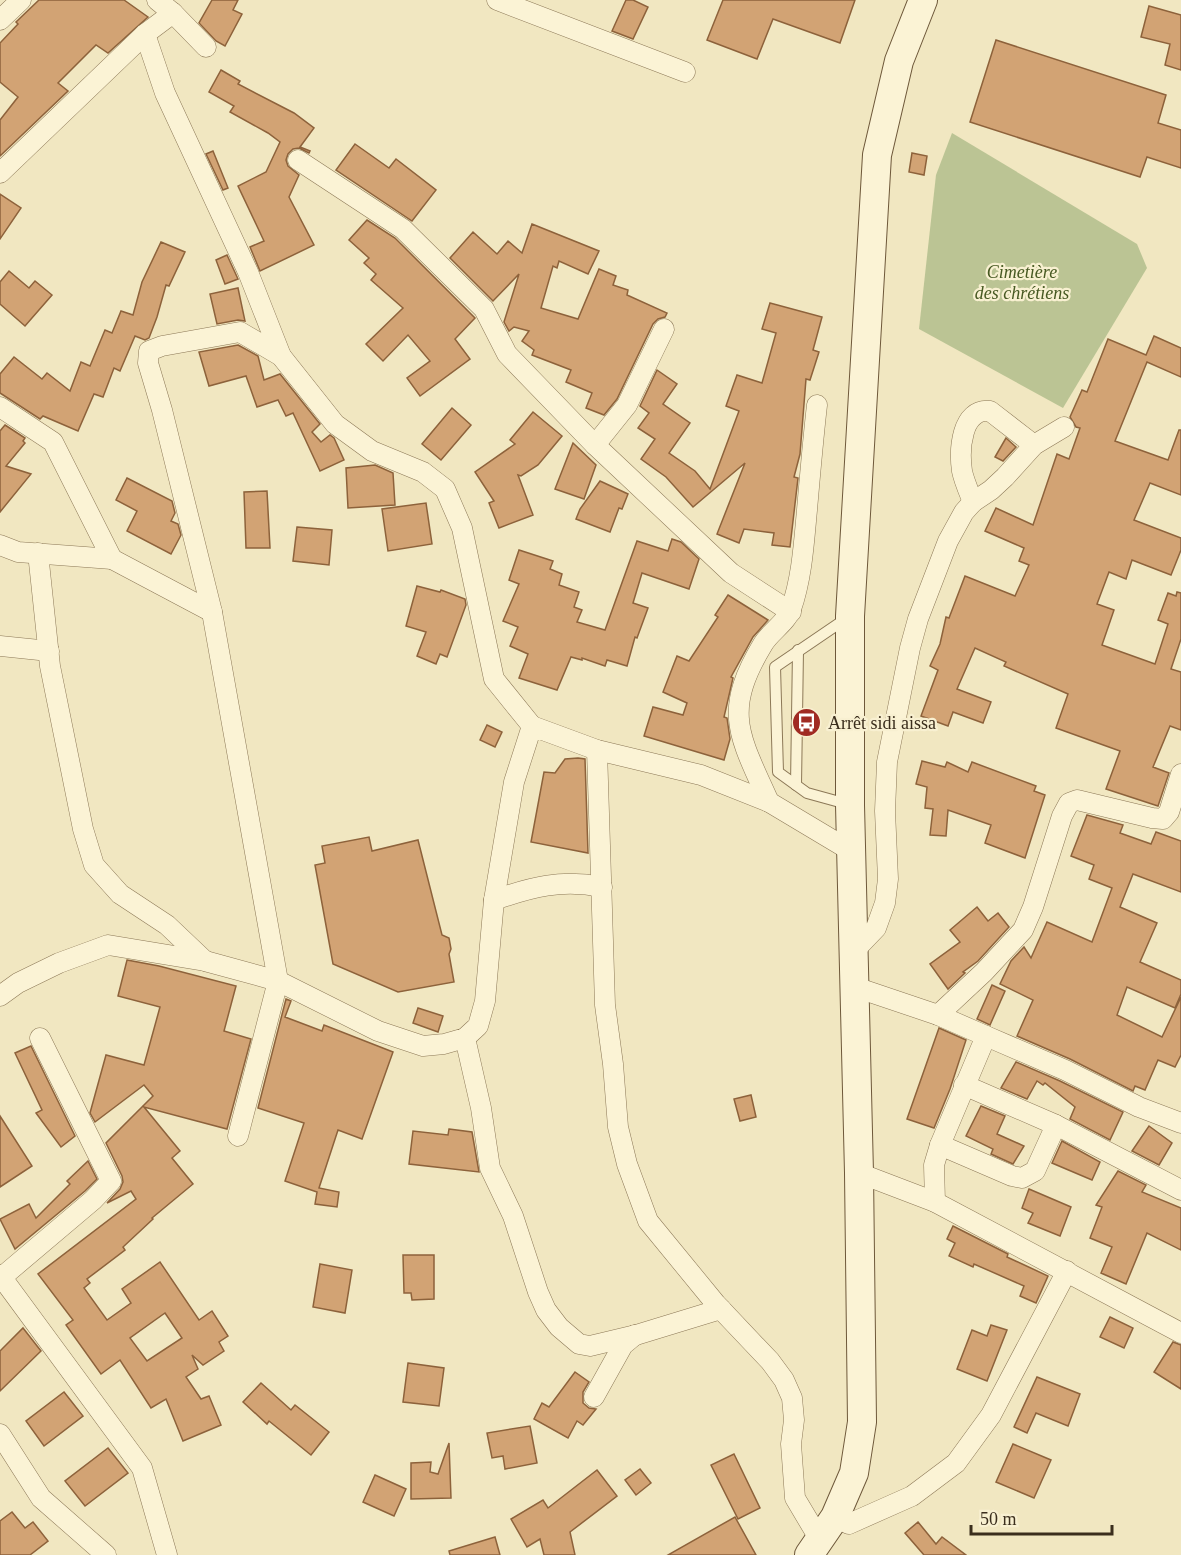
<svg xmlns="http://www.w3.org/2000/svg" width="1181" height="1555" viewBox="0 0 1181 1555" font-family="'Times New Roman',serif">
<rect width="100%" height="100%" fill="#f1e7c1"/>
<path fill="#bbc494" d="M952,133L1137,244L1147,268L1063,408L919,329L936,175Z"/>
<g fill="#d2a374" stroke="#8d623b" stroke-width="1.5" fill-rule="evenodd">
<path d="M39,0H124L148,17L108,53L96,45L58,83L68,91L0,156V120L18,97L0,82V43L18,24L16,22Z"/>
<path d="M212,0H238L233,10L242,14L225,46L216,41L199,23Z"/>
<path d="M626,0H633L648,7L633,39L612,31Z"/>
<path d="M723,0H855L840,43L773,19L757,59L707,40Z"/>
<path d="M1149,6L1181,15V70L1165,65L1170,44L1141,37Z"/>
<path d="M996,40L1166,95L1158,123L1181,130V168L1147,157L1140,177L970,122Z"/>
<path d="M221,70L240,81L238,84L294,113L314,128L300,147L310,151L309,153L299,148L293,149L288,154L286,160L288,166L299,175L289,197L314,245L260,271L250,247L264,241L238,186L266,172L280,142L268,133L230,112L234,106L209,92Z"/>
<path d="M355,144L389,168L396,159L436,190L412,221L336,170Z"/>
<path d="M213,151L228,188L223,190L206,154Z"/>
<path d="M912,153L927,156L924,175L909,172Z"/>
<path d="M0,194L21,208L0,239Z"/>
<path d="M367,220L395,238L475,318L455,339L470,359L420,396L407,378L430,361L408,335L383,361L366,344L403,308L371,280L376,274L364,263L369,258L349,240Z"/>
<path d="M532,224L599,251L588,274L559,261L557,268L553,266L541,308L578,319L599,269L616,276L613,285L628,290L627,295L667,313L665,317L658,319L653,324L617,399L604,415L586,408L592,393L566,382L571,370L532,355L534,350L522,341L529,331L514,327L509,331L504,322L519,274L493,301L450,258L473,232L497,254L508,241L522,253Z"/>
<path d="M161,242L185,252L169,286L166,285L157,317L149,338L145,340L135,336L120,371L114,368L103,397L94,394L78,431L43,416L40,419L0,393V374L14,357L42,379L47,373L70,391L81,362L90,366L105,330L112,333L121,311L133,315L142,282Z"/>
<path d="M227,255L238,279L225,284L216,260Z"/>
<path d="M9,271L29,288L35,281L52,295L25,326L0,304V282Z"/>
<path d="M238,288L245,321L238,320L217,324L210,294Z"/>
<path d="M770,303L822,317L813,350L819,352L810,380L806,379L800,454L794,477L798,478L790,547L772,545L774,533L744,529L739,543L717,534L745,463L693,507L666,477L641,459L655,439L638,428L649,413L640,406L657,370L677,384L663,404L690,423L669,453L695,471L710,489L739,411L726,406L737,375L762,383L776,333L762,329Z"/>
<path d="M1154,336L1181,348V377L1147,362L1115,441L1168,460L1179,430H1181V495L1150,483L1134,520L1181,538V550L1171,575L1132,560L1126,579L1109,572L1097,604L1114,610L1102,645L1155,664L1168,624L1158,620L1168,593L1176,596L1177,592L1181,593V639L1171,669L1181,672V730L1170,726L1153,767L1169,773L1158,806L1106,789L1120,751L1056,728L1068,694L1004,666L1006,662L975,648L957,689L991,702L983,723L953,712L948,726L921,716L938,670L930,666L940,644L946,617L949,618L965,576L1015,596L1029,565L1019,561L1024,548L985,531L996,508L1033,525L1057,454L1069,459L1080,428L1076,427L1070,417L1082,390L1087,392L1108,339L1146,355Z"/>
<path d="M238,345L258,356L264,380L280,374L320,424L312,432L321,442L330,435L334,438L344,460L320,471L293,413L286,416L278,400L257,407L246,376L209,386L199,352Z"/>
<path d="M452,408L471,425L441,460L422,444Z"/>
<path d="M533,412L562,436L538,465L521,476L518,475L533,515L499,528L489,503L494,501L475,472L515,444L510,440Z"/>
<path d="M5,425L25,438L23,441L25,443L6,466L31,474L0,512V431Z"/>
<path d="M1006,438L1016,447L1003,461L995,457Z"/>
<path d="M573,443L596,465L584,499L555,489Z"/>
<path d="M375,465L393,473L395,505L348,508L346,468Z"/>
<path d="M127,478L172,501L175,513L171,521L178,524L181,535L171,554L127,531L137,511L116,500Z"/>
<path d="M600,481L628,494L622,509L619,508L610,532L576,519L580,509Z"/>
<path d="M267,491L270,548H246L244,492Z"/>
<path d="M426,503L432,544L388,551L382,509Z"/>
<path d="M297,527L332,530L329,565L293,561Z"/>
<path d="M672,539L681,542L699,559L689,589L642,573L633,603L648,608L637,638L635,637L627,666L607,660L605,666L582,658V660L571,657L557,690L519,678L528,654L510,646L518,627L503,621L519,584L509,580L519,550L553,561L550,569L562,574L559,585L579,592L574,607L582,610L577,622L605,630L637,541L668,551Z"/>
<path d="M417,586L440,592L441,590L465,599L466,605L447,657L440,654L436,664L417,656L426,632L406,626Z"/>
<path d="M728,595L768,620L753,637L731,677L733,678L724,717L727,718L730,739L724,760L644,736L653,707L683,715L687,703L663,692L677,656L689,661L718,617L715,615Z"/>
<path d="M487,725L502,732L495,747L480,740Z"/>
<path d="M578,758L585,759L588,853L531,842L544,772L555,773L565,759Z"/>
<path d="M922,761L945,767L947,762L968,772L972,762L1036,786L1034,791L1045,795L1025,858L985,843L991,825L948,810L946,836L930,835L933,809L925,808L927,787L916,784Z"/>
<path d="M1087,815L1123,825L1120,833L1151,844L1156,832L1181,841V892L1133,874L1120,907L1157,923L1140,962L1181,980V994L1175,1008L1127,987L1117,1015L1162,1037L1181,997V1055L1175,1067L1158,1060L1145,1090L1135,1086L1133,1091L1070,1059L1017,1036L1033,1000L1000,984L1011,961L1024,947L1031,958L1047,922L1092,942L1112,888L1089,879L1094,865L1071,856Z"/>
<path d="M369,837L372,851L418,840L442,935L449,938L451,949L449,954L454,982L398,992L333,964L315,865L325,863L322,846Z"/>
<path d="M977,907L988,921L998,913L1009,927L978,961L963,972L965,973L948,989L930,964L960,942L950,930Z"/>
<path d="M127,960L159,966L236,986L224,1031L251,1039L227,1129L144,1107L180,1151L172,1158L193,1184L152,1218L153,1219L123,1247L125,1250L87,1279L90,1283L84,1288L107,1320L131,1303L122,1289L160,1262L199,1320L212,1311L228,1336L219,1342L224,1351L203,1365L192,1355L198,1369L186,1377L201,1399L209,1396L221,1425L183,1441L166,1399L151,1408L120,1360L101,1374L66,1325L73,1320L38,1274L136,1199L131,1191L107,1203L120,1189L123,1182L122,1176L106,1143L153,1096L144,1085L95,1122L90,1113L106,1055L144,1065L160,1007L118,996ZM165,1313L182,1338L147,1361L130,1338Z"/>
<path d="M992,985L1005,991L990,1025L977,1019Z"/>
<path d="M286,999L291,1001L285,1017L322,1031L324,1025L393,1052L362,1139L338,1130L319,1188L339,1192L337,1207L315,1204L317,1192L285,1181L304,1123L258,1108Z"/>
<path d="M418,1008L443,1016L438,1032L413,1023Z"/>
<path d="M939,1028L966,1040L950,1089L934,1128L907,1119Z"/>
<path d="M31,1046L75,1136L61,1147L36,1113L42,1110L15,1053Z"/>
<path d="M1016,1062L1060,1081L1123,1112L1110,1140L1070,1119L1075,1107L1045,1083L1043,1085L1037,1081L1027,1099L1001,1088Z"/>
<path d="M751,1095L756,1117L740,1121L734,1099Z"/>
<path d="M981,1106L1005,1116L997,1134L1024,1146L1013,1164L991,1154L993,1149L966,1136Z"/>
<path d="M0,1116L32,1166L0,1187Z"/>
<path d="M1149,1126L1172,1143L1159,1165L1132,1151Z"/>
<path d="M449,1129L472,1132L479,1172L409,1164L413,1131L448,1135Z"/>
<path d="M1062,1141L1100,1162L1092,1180L1052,1163Z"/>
<path d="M88,1161L97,1179L85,1191L15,1249L0,1219L29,1204L36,1218L70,1184L67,1181Z"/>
<path d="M1118,1171L1146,1185L1142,1192L1181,1208V1250L1147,1233L1126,1284L1101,1273L1112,1247L1090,1238L1102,1207L1096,1205Z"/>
<path d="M1029,1189L1071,1207L1060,1236L1028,1223L1033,1213L1022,1208Z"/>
<path d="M953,1226L1008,1254L1007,1257L1048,1276L1036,1303L1020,1296L1024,1286L974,1264L973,1267L949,1256L955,1243L947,1239Z"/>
<path d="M403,1255H434V1299L412,1300L411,1293H404Z"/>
<path d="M320,1264L352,1270L345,1313L313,1307Z"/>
<path d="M1110,1317L1133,1328L1124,1348L1100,1337Z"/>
<path d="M991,1325L1007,1330L987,1381L957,1369L972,1330L987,1336Z"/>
<path d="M23,1328L41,1351L0,1391V1351Z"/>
<path d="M1173,1342L1181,1345V1389L1154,1372Z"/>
<path d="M408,1363L444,1368L439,1406L403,1402Z"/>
<path d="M575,1372L589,1382L583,1392V1403L589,1408L596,1409L583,1425L577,1421L568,1438L534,1419L542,1403L549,1407Z"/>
<path d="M1037,1377L1080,1394L1068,1426L1036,1413L1027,1433L1014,1427Z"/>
<path d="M261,1383L291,1410L295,1405L329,1432L311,1455L269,1421L267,1424L243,1402Z"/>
<path d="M64,1392L83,1416L44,1446L26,1421Z"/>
<path d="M530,1426L537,1463L505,1469L503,1456L492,1458L487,1433Z"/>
<path d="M449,1443L451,1498L411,1499V1463L431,1462L430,1472L438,1474Z"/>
<path d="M1013,1444L1051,1460L1034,1498L996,1482Z"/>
<path d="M108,1448L128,1473L85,1506L65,1481Z"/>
<path d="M734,1454L760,1508L738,1519L711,1465Z"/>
<path d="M640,1469L651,1483L636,1495L625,1480Z"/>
<path d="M597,1470L617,1496L570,1532L575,1555H544L540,1539L527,1547L511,1519L543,1500L548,1508Z"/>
<path d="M375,1475L406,1489L394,1516L363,1502Z"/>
<path d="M12,1512L25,1528L33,1522L48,1541L30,1555H0V1521Z"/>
<path d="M735,1517L756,1555H668Z"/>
<path d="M918,1522L936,1544L942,1537L966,1555H924L905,1533Z"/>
<path d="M495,1537L500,1555H450L449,1551Z"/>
</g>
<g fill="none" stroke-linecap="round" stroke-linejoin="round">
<defs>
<g id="service">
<path d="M796,785L798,650"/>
<path d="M847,804L807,793L778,772L775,667L847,618"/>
</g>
<g id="minor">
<path d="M157,0L173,13L206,47"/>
<path d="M497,0L685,72"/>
<path d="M0,20L21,0"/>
<path d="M145,34L165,93L248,272L281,356"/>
<path d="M298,160L403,229L484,309L507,354L595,445L731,573L791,612"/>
<path d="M0,173L145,34L173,13"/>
<path d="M0,407L53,442L112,559L18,552L0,545"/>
<path d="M595,445L627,405L664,329"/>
<path d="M973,502C969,492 964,481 962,471C959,450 961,408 990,411L1034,445"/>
<path d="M38,553L50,666L83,829L94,865L120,894L167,925L205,961"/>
<path d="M112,559L212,612"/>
<path d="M0,646L49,651"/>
<path d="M597,750L605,1005L613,1064L618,1127L627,1164L648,1221L716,1304L770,1361L784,1380L792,1398L794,1420L791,1444L795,1498L820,1540"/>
<path d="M769,802C739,735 722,712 763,644C770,632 787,622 791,609C802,578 804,542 807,510C810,475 813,440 817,405"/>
<path d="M494,900C532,887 561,879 602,887"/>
<path d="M853,952L876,928L885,903L888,879L885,811L887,762L910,648L918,619L948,541L964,512L973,502L991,490L1005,477L1034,445L1064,427"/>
<path d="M855,987L938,1015L986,1036L1065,1070L1139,1107L1181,1123"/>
<path d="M0,996L18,983L59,963L108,945L205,961L278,981L378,1031L423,1046L444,1044L465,1038L478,1026L485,1001L494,900L514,782L532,726L597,750L701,775L769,802L851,851"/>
<path d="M938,1015L984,972L1023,930L1033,907L1062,816L1069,803L1077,800L1152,818L1163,819L1169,812L1181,774"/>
<path d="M465,1038L481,1108L490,1168L513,1216L538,1292L546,1310L559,1327L579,1344L590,1346L636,1335L721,1309"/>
<path d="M964,1085L1056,1125L1181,1190"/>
<path d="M238,1136L278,981L212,612L162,410L148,363L149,351L162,346L240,332L281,356L335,424L372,451L423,472L445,489L462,528L494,679L532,726"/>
<path d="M940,1145L1012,1176L1022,1178L1035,1171L1056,1125"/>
<path d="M859,1173L935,1202L1181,1333"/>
<path d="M935,1202L934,1165L940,1145L986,1036"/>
<path d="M0,1275L142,1468L167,1555"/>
<path d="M2,1277L93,1200L111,1181L40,1038"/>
<path d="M594,1397L623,1345L635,1335"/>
<path d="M0,1434L41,1498L106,1555"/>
<path d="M835,1517L849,1524L912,1496L956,1463L991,1415L1067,1271"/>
</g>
<path id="secondary" d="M809,1555L835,1517L854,1473L862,1422L859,1173L850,805V616L877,155L899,61L923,0"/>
</defs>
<use href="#service" stroke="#8c7857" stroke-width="12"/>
<use href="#minor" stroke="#8c7857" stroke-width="21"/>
<use href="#secondary" stroke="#6e583a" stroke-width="30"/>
<use href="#service" stroke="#fbf3d5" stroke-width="10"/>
<use href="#minor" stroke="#fbf3d5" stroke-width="20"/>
<use href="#secondary" stroke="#fbf3d5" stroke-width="28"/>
</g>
<defs>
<symbol id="bus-disc" viewBox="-11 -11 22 22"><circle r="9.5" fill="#a02b23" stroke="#f8f0d1"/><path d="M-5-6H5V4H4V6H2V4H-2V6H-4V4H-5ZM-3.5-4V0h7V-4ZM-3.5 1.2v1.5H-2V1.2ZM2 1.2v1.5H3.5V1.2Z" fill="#fff"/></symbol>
</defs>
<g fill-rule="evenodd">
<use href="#bus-disc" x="790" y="706" width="33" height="33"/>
</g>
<g text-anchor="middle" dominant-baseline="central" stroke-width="4.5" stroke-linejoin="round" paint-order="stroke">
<g font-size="18" font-style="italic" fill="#475922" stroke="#f8f0d1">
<text x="1022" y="272">Cimetière<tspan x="1022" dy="21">des chrétiens</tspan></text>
</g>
<g font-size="18" fill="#3b2e1d" stroke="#f8f0d1" text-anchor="start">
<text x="828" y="723">Arrêt sidi aissa</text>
</g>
</g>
<path d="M971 1525v9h141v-9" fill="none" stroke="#3b2e1d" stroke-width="3"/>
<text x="980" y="1525" font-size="18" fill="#3b2e1d" stroke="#f8f0d1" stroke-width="4.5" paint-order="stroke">50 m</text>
</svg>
